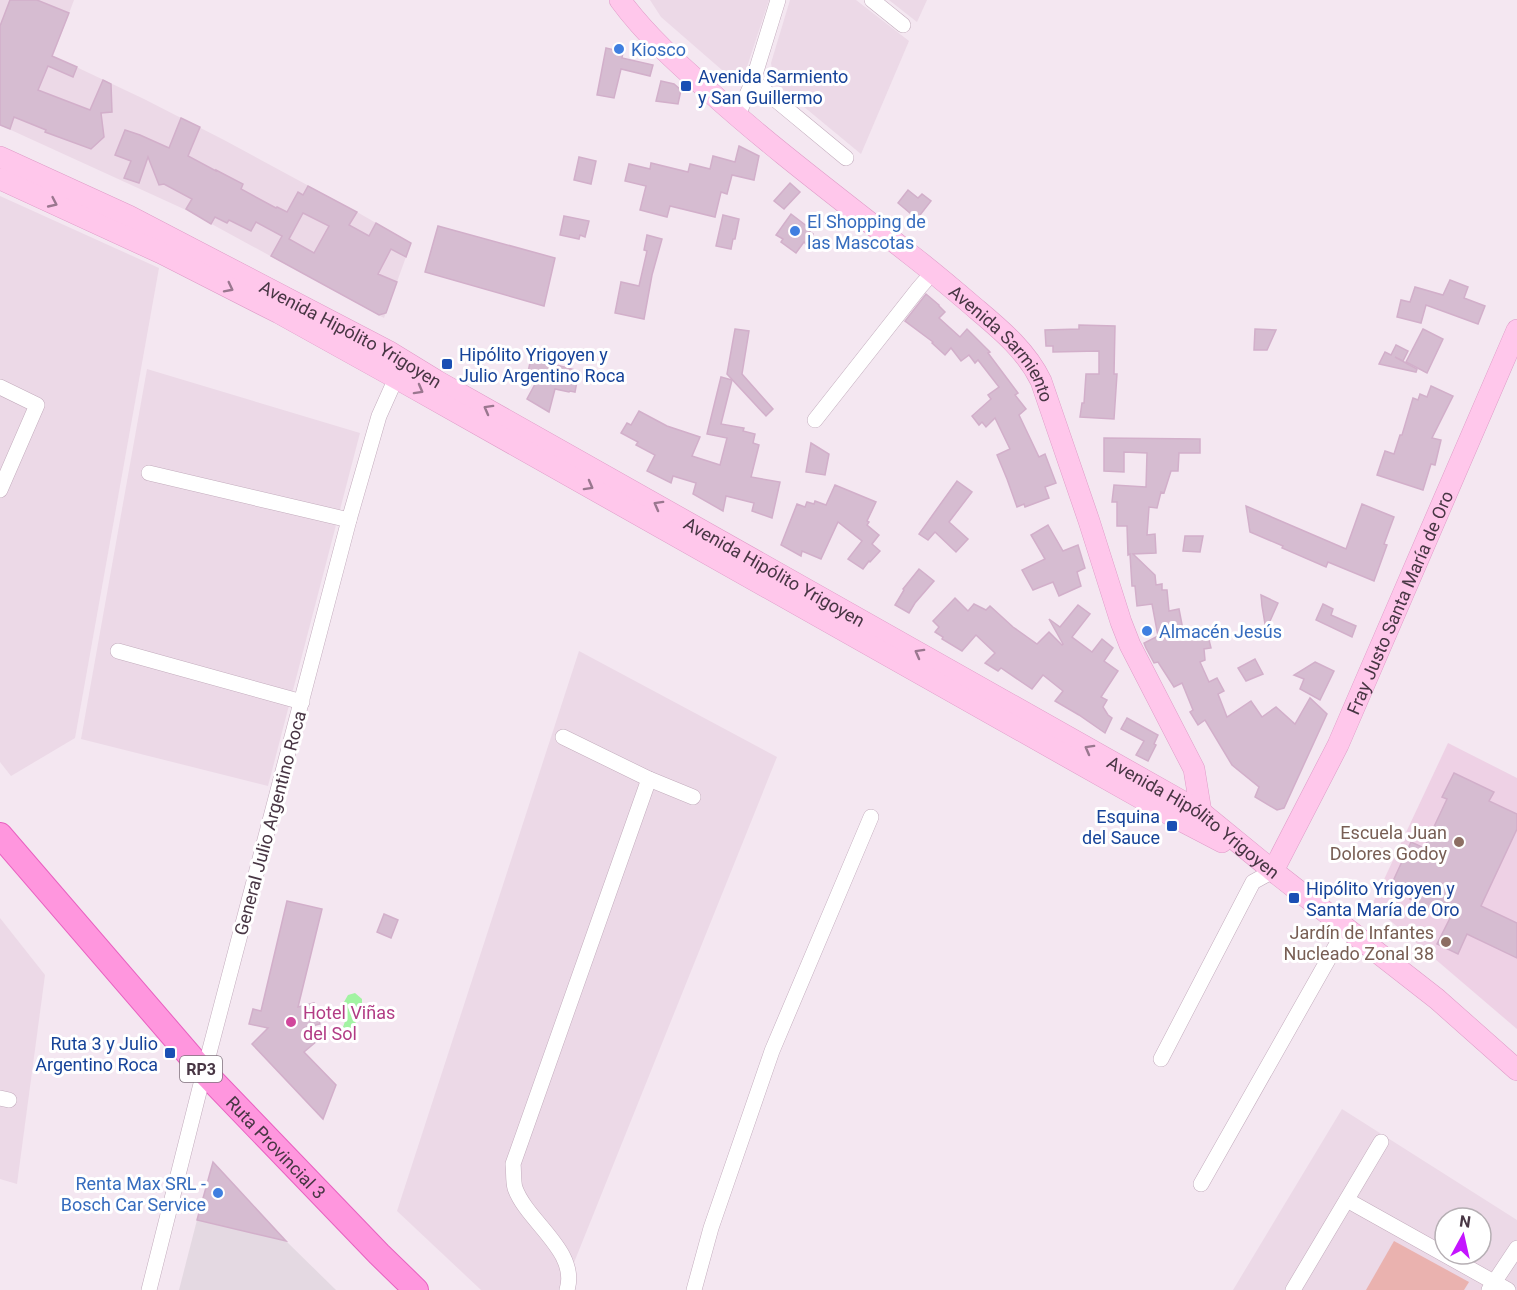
<svg xmlns="http://www.w3.org/2000/svg" width="1517" height="1290" viewBox="0 0 1517 1290" font-family="Roboto,sans-serif">
<rect width="100%" height="100%" fill="#f4e7f1"/>
<g fill="#ecd9e7" fill-rule="evenodd">
<path d="M0,0H74L53,56L144,99L224,140L357,212L411,243L384,318L186,210L0,125Z"/>
<path d="M650,0H769L746,70L734,73L730,77L661,17Z"/>
<path d="M790,0H856L909,41L861,154L774,82L771,63Z"/>
<path d="M889,0H927L917,22Z"/>
<path d="M0,196L159,268L75,738L11,776L0,762Z"/>
<path d="M147,369L360,433L268,786L81,739Z"/>
<path d="M579,651L777,757L563,1290H481L397,1211Z"/>
<path d="M0,918L45,975L17,1184L0,1179Z"/>
<path d="M1342,1109L1517,1220V1290H1233ZM1445,1218H1481V1254H1445Z"/>
</g>
<path fill="#e4d9e2" d="M197,1220L286,1241L336,1290H179Z"/>
<path fill="#eed1e5" d="M1448,743L1517,778V1029L1372,905Z"/>
<path fill="#eab2af" d="M1394,1241L1469,1282L1464,1290H1366Z"/>
<path fill="#a2f3a2" d="M355,993L362,999V1006L355,1016L356,1028L353,1032H348L343,1027L347,1016L344,1002L348,995Z"/>
<g fill="#d6bcd1" stroke="#d2afca" stroke-width="1.5" fill-rule="evenodd">
<path d="M10,0H37L69,13L52,56L77,67L73,77L48,66L38,90L90,110L103,80L111,84L112,112L101,113L104,137L91,149L45,132L46,130L14,117L10,129L0,125V26Z"/>
<path d="M606,48L623,52L622,58L653,65L650,76L621,69L614,98L597,95Z"/>
<path d="M661,81L674,84L681,90L678,104L656,101Z"/>
<path d="M181,118L200,127L188,156L216,171V170L243,184L241,189L276,208L277,207L287,212L298,192L303,195L308,186L357,212L349,225L369,236L376,223L411,243L406,257L391,249L378,274L397,282L386,313L379,315L271,256L282,236L256,222L251,231L229,220L227,223L215,217L211,224L186,209L192,199L164,184L159,185L148,157L139,183L124,178L131,161L115,155L125,130L140,135L169,148ZM303,213L329,226L314,253L289,239Z"/>
<path d="M739,146L759,156L754,180L732,175L727,194L721,192L715,217L670,206L667,217L640,210L646,186L625,181L629,164L650,169L651,163L688,172L690,164L710,169L713,156L735,162Z"/>
<path d="M579,157L596,161L591,184L574,180Z"/>
<path d="M790,183L800,192L784,209L774,201Z"/>
<path d="M908,190L918,198L922,194L931,201L917,219L898,203Z"/>
<path d="M791,214L808,227L806,229L813,234L806,244L804,242L796,253L781,242L783,239L776,235Z"/>
<path d="M723,215L739,219L735,239H733L731,249L716,246Z"/>
<path d="M564,216L589,221L585,237L580,235L579,239L560,235Z"/>
<path d="M438,226L555,258L544,306L425,272Z"/>
<path d="M647,235L662,239L652,275L644,319L615,313L621,282L639,286L647,251L644,250Z"/>
<path d="M1450,280L1468,287L1464,298L1485,306L1478,324L1426,305L1421,323L1397,317L1401,300L1410,302L1415,287L1443,295Z"/>
<path d="M926,294L939,305V306L945,312L939,318L960,337L967,329L990,352L988,353L1018,393L1015,395L1026,409L1019,415L1039,457L1045,454L1056,483L1045,487L1049,498L1025,507L1024,504L1017,507L1007,479L997,455L1010,449L995,418L986,427L982,422L979,425L972,416L991,399L988,395L999,387L978,360L975,363L969,355L961,361L951,348L945,355L932,343L933,342L905,321Z"/>
<path d="M1079,325L1115,326L1114,374H1117L1114,419L1080,417L1082,403H1084L1086,374H1099V351L1053,352V346H1046L1045,330L1079,329Z"/>
<path d="M735,329L749,331L742,374L773,409L766,416L727,374Z"/>
<path d="M1255,329L1276,330L1267,350H1254Z"/>
<path d="M1423,329L1443,339L1427,373L1406,362Z"/>
<path d="M1396,345L1408,351L1403,361L1395,357L1417,369L1416,372L1379,364L1385,352L1391,355Z"/>
<path d="M533,349L544,352L542,361L579,371L575,392L570,391L569,392L555,389L549,412L527,399L535,384L526,381Z"/>
<path d="M721,377L732,380L721,424L744,428L743,431L755,434L753,443L759,445L751,477L780,482L772,518L752,511L754,503L726,496L723,511L693,494L696,483L673,476L671,483L647,471L655,455L636,445L638,442L621,433L627,423L631,425L639,411L667,426L700,437L692,456L720,465L727,438L707,434Z"/>
<path d="M1431,386L1453,396L1432,438L1441,440L1435,465L1431,464L1423,490L1377,475L1385,451L1394,454L1400,435H1402L1413,398L1418,400L1420,394L1427,397Z"/>
<path d="M1104,438L1200,439V453H1179L1178,471H1171L1164,493L1161,492L1157,508L1149,507L1147,535L1155,534L1156,553L1133,554L1155,575L1156,585L1162,584V590H1167L1169,611L1179,609L1184,635L1207,632L1211,648L1204,649L1205,660L1200,662L1209,682L1217,678L1224,691L1218,694L1227,717L1251,701L1262,717L1276,707L1295,724L1310,698L1327,714L1284,808L1277,810L1255,797L1259,787L1232,765L1205,720L1198,725L1190,712L1193,710L1182,683L1174,687L1158,662L1154,663L1146,648L1144,643L1158,636L1152,604L1137,606L1135,586H1132L1130,554L1128,555L1127,526H1117V502H1112L1114,485L1146,487L1147,453L1124,452V472L1104,471Z"/>
<path d="M811,443L829,454L825,475L806,472Z"/>
<path d="M957,481L972,492L949,522L968,539L956,552L935,532L928,540L919,534Z"/>
<path d="M835,485L876,502L867,521L869,522L867,525L879,535L872,544L880,551L870,562L869,561L863,569L848,559L862,541L838,522L821,559L802,551L801,556L781,545L797,504L805,507L807,502L814,504L815,501L826,505Z"/>
<path d="M1362,504L1394,517L1384,544L1387,545L1374,581L1328,562L1326,567L1282,548L1283,546L1250,532L1246,506L1346,549Z"/>
<path d="M1048,525L1063,551L1078,545L1085,568L1077,572L1081,586L1059,596L1053,582L1033,590L1022,570L1045,559L1031,535Z"/>
<path d="M1185,536H1203L1200,552L1183,551Z"/>
<path d="M919,569L934,581L915,603L909,613L895,605L904,590L903,589Z"/>
<path d="M1261,595L1278,603L1266,630L1262,606Z"/>
<path d="M955,598L968,611L974,604L986,610L990,606L1013,627L1037,644L1049,632L1062,645L1063,644L1049,619L1060,627L1078,605L1090,614L1072,637L1092,652L1102,639L1113,648L1104,661L1118,671L1101,697L1107,700L1103,707L1108,715L1112,718L1105,733L1079,715L1055,701L1063,691L1043,675L1032,689L1001,668L998,671L985,663L995,653L976,635L962,651L942,639L943,637L935,632L939,627L933,621Z"/>
<path d="M1323,604L1333,609L1331,615L1356,626L1352,637L1316,620Z"/>
<path d="M1255,659L1263,674L1246,681L1238,668Z"/>
<path d="M1315,662L1334,671L1320,700L1300,689L1304,679L1294,675Z"/>
<path d="M1127,718L1158,735L1154,744L1156,745L1148,761L1136,755L1144,741L1121,729Z"/>
<path d="M1454,773L1494,792L1489,801L1517,814V829L1481,906L1517,923V958L1467,934L1458,954L1437,944L1450,918L1410,899L1414,890L1393,881L1411,842L1424,848L1447,799L1442,797Z"/>
<path d="M287,901L322,909L298,1007L314,1003L320,1024L304,1028L317,1041L304,1052L336,1085L323,1119L252,1044L268,1028L249,1024L253,1009L261,1011Z"/>
<path d="M384,914L398,920L391,938L377,932Z"/>
<path d="M213,1162L238,1189L286,1241L197,1220Z"/>
</g>
<g fill="none" stroke-linecap="round" stroke-linejoin="round">
<defs>
<g id="street">
<path d="M872,0L903,25"/>
<path d="M753,81L846,158"/>
<path d="M737,117L753,81L778,0"/>
<path d="M0,387L37,405L0,490"/>
<path d="M815,420L919,288L933,272"/>
<path d="M149,473L349,520"/>
<path d="M118,651L302,702"/>
<path d="M563,737L649,779L693,797"/>
<path d="M1161,1059L1253,882L1273,871"/>
<path d="M0,1098L9,1100"/>
<path d="M1201,1184L1346,928"/>
<path d="M1347,1200L1508,1290"/>
<path d="M149,1290L204,1072L349,520L379,416L396,378L401,371"/>
<path d="M567,1290C579,1251 527,1222 515,1188C513,1181 514,1172 513,1164L649,779"/>
<path d="M694,1290L711,1228L772,1051L871,817"/>
<path d="M1293,1290L1381,1142"/>
<path d="M1489,1290L1517,1248"/>
</g>
<g id="secondary">
<path id="s1" d="M620,0C645,34 677,63 709,91C773,149 843,201 911,255C933,272 953,289 974,307C1000,329 1026,350 1041,381L1089,521L1121,622L1130,645L1194,769L1201,812L1198,821"/>
<path id="s2" d="M0,157L129,216L388,351L437,381L1201,812L1273,871L1437,999L1517,1070"/>
<path d="M0,179L161,253L279,313L396,378L1176,818L1222,842"/>
<path id="s3" d="M1273,871L1338,745L1517,330"/>
</g>
<g id="primary">
<path id="s4" d="M0,835L204,1072L379,1254L416,1290"/>
</g>
</defs>
<use href="#street" stroke="#c3acbd" stroke-width="16"/>
<use href="#secondary" stroke="#df9cc8" stroke-width="22"/>
<use href="#primary" stroke="#e861c0" stroke-width="26"/>
<use href="#street" stroke="#fff" stroke-width="15"/>
<use href="#secondary" stroke="#ffc7eb" stroke-width="21"/>
<use href="#primary" stroke="#ff96de" stroke-width="24"/>
</g>
<defs><path id="oneway-chevron" d="M-2-3.5L2.5 0L-2 3.5" fill="none" stroke-width="1.6" stroke-linecap="round" stroke-linejoin="round" transform="scale(1.5)"/></defs>
<g stroke="#9a778f">
<use href="#oneway-chevron" transform="translate(53 203) rotate(25)"/>
<use href="#oneway-chevron" transform="translate(229 288) rotate(27)"/>
<use href="#oneway-chevron" transform="translate(419 390) rotate(29)"/>
<use href="#oneway-chevron" transform="translate(488 409) rotate(-151)"/>
<use href="#oneway-chevron" transform="translate(589 486) rotate(29)"/>
<use href="#oneway-chevron" transform="translate(658 505) rotate(-151)"/>
<use href="#oneway-chevron" transform="translate(919 653) rotate(-151)"/>
<use href="#oneway-chevron" transform="translate(1089 749) rotate(-151)"/>
</g>
<g fill="#3f7fe0" stroke="#fff" stroke-width="2">
<circle cx="619" cy="49" r="6"/>
<circle cx="795" cy="231" r="6"/>
<circle cx="1147" cy="631" r="6"/>
<circle cx="218" cy="1193" r="6"/>
</g>
<g fill="#1a4fb4" stroke="#fff" stroke-width="2">
<rect x="680" y="80" width="12" height="12" rx="3"/>
<rect x="441" y="358" width="12" height="12" rx="3"/>
<rect x="1166" y="820" width="12" height="12" rx="3"/>
<rect x="1288" y="892" width="12" height="12" rx="3"/>
<rect x="164" y="1047" width="12" height="12" rx="3"/>
</g>
<g fill="#8d6e63" stroke="#fff" stroke-width="2">
<circle cx="1459" cy="842" r="6"/>
<circle cx="1446" cy="942" r="6"/>
</g>
<circle fill="#d1479c" stroke="#fff" stroke-width="2" cx="291" cy="1022" r="6"/>
<g text-anchor="middle" dominant-baseline="central" stroke-width="6" stroke-linejoin="round" paint-order="stroke">
<rect fill="#fff" stroke="#7f727c" stroke-width="1.5" x="180" y="1056" width="42" height="26" rx="4.5"/>
<g font-size="16" font-weight="bold" fill="#483644">
<text x="201" y="1069">RP3</text>
</g>
<g font-size="18" fill="#366cbe" stroke="#fff" text-anchor="start">
<text x="631" y="49">Kiosco</text>
<text x="807" y="221">El Shopping de<tspan x="807" dy="21">las Mascotas</tspan></text>
<text x="1159" y="631">Almacén Jesús</text>
<text x="206" y="1183" text-anchor="end">Renta Max SRL -<tspan x="206" dy="21">Bosch Car Service</tspan></text>
</g>
<g font-size="18" fill="#164399" stroke="#fff" text-anchor="start">
<text x="698" y="76">Avenida Sarmiento<tspan x="698" dy="21">y San Guillermo</tspan></text>
<text x="459" y="354">Hipólito Yrigoyen y<tspan x="459" dy="21">Julio Argentino Roca</tspan></text>
<text x="1160" y="816" text-anchor="end">Esquina<tspan x="1160" dy="21">del Sauce</tspan></text>
<text x="1306" y="888">Hipólito Yrigoyen y<tspan x="1306" dy="21">Santa María de Oro</tspan></text>
<text x="158" y="1043" text-anchor="end">Ruta 3 y Julio<tspan x="158" dy="21">Argentino Roca</tspan></text>
</g>
<g font-size="18" fill="#483644" stroke="#fff">
<text stroke="none"><textPath href="#s2" startOffset="393">Avenida Hipólito Yrigoyen</textPath></text>
<text stroke="none"><textPath href="#s1" startOffset="516">Avenida Sarmiento</textPath></text>
<text stroke="none"><textPath href="#s2" startOffset="879">Avenida Hipólito Yrigoyen</textPath></text>
<text stroke="none"><textPath href="#s3" startOffset="297">Fray Justo Santa María de Oro</textPath></text>
<text stroke="none"><textPath href="#s2" startOffset="1365">Avenida Hipólito Yrigoyen</textPath></text>
<text transform="translate(270 823) rotate(-75)">General Julio Argentino Roca</text>
<text stroke="none"><textPath href="#s4" startOffset="417">Ruta Provincial 3</textPath></text>
</g>
<g font-size="18" fill="#785e54" stroke="#fff" text-anchor="end">
<text x="1447" y="832">Escuela Juan<tspan x="1447" dy="21">Dolores Godoy</tspan></text>
<text x="1434" y="932">Jardín de Infantes<tspan x="1434" dy="21">Nucleado Zonal 38</tspan></text>
</g>
<g font-size="18" fill="#b23c85" stroke="#fff" text-anchor="start">
<text x="303" y="1012">Hotel Viñas<tspan x="303" dy="21">del Sol</tspan></text>
</g>
</g>
<g transform="translate(1463 1236) rotate(8)"><circle r="28" fill="#ffffff" stroke="#b6afb4" stroke-width="1.5"/>
<path d="M0-4.5L10 22L0 15L-10 22Z" fill="#c414ff"/>
<text y="-9" font-size="16" font-weight="bold" text-anchor="middle" fill="#483644">N</text>
</g>
</svg>
